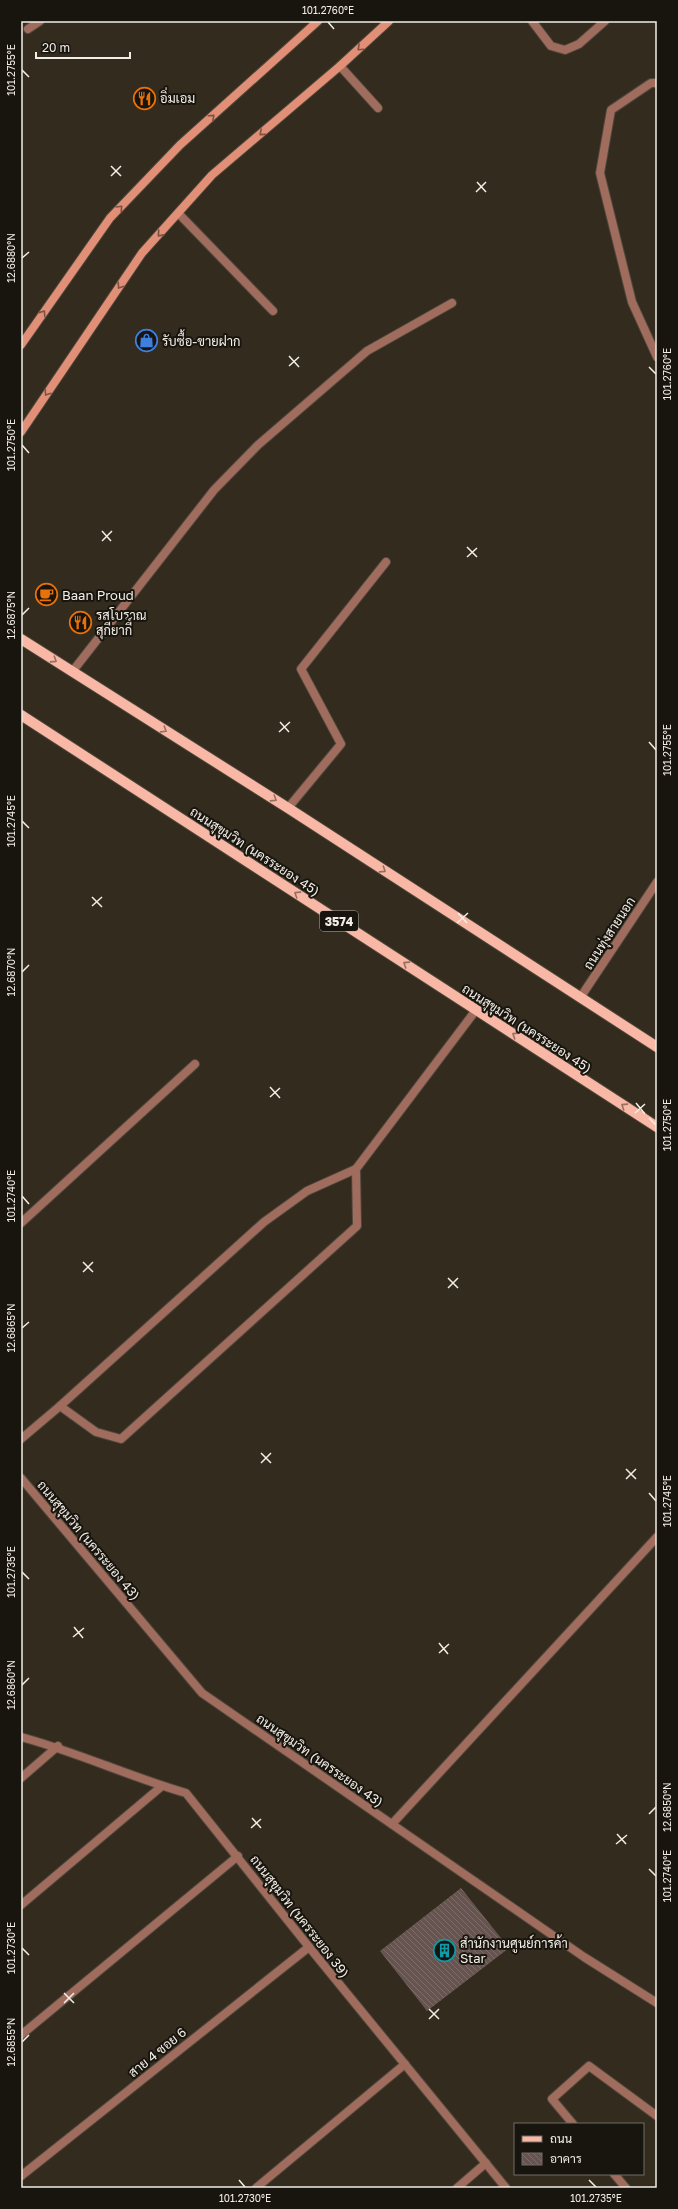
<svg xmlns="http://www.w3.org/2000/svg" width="678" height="2209" viewBox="0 0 678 2209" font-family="'Golos Text',Sarabun,sans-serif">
<defs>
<pattern id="building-back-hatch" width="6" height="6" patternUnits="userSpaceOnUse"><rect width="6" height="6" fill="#675450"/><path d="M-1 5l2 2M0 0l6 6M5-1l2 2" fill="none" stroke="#7d6d69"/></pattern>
</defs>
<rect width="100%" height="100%" fill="#332c1e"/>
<path fill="url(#building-back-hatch)" d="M461,1888L509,1948L427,2011L380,1951Z"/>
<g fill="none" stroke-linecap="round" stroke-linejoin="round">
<defs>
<g id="lane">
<path d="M532,21L551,46L565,50L579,44L605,21"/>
<path d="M340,66L378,108"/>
<path d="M178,213L273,311"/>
<path d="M72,672L214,490L258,445L367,351L452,303"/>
<path d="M288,808L341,744L301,669L386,562"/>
<path d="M60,1406L96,1432L121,1439L357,1226L356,1169"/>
<path d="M21,1439L60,1406L264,1222L307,1191L356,1169L476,1010"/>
<path d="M21,1778L58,1746"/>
<path d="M21,1905L162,1786"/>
<path d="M21,2035L238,1856"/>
<path d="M573,2124L552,2099L589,2066L657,2116"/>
<path d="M614,2174L626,2188"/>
<path d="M256,2188L405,2064"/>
</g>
<g id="street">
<path d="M28,29L40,21"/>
<path d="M657,83H651L611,110L600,173L632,302L657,357"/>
<path d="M580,998L657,882"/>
<path d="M21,1223L195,1064"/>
<path d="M21,1478L202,1693L584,1957L657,2003"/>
<path d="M21,1737C77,1752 130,1777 186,1793L309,1947L506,2188"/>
<path d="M392,1824L657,1537"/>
<path d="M21,2176L309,1947"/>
<path d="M457,2188L486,2163"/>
</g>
<g id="secondary">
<path d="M21,345L110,218L180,145L318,21"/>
<path d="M21,432L142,253L212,175L340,66L389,21"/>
</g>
<g id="primary">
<path d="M21,639L288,808L657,1047"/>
<path d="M21,715L657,1127"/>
</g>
</defs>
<use href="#lane" stroke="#4e473a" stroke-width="10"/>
<use href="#street" stroke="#4e473a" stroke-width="10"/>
<use href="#secondary" stroke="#4e473a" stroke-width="10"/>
<use href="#primary" stroke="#4e473a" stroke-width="12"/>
<use href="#lane" stroke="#a06c5e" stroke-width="8"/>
<use href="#street" stroke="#a06c5e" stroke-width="8"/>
<use href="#secondary" stroke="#e28f78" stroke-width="8"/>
<use href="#primary" stroke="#f9b8a6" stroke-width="10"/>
</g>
<defs><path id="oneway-chevron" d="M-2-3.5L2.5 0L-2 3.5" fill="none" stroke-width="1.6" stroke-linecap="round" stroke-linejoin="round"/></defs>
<g stroke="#7d5244">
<use href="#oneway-chevron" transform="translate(360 48) rotate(137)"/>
<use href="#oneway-chevron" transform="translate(212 117) rotate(-42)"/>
<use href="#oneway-chevron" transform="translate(262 133) rotate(139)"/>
<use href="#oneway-chevron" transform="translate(120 208) rotate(-46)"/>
<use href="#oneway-chevron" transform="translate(160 234) rotate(132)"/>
<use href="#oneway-chevron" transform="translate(120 286) rotate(124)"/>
<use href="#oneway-chevron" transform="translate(43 313) rotate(-55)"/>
<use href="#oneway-chevron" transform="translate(47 393) rotate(124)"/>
</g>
<g stroke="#946f62">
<use href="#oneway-chevron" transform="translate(54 660) rotate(33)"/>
<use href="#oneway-chevron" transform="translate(164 730) rotate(32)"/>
<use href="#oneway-chevron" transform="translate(274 799) rotate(32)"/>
<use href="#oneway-chevron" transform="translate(383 870) rotate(33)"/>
<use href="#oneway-chevron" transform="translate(297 894) rotate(-147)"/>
<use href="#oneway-chevron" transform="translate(406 964) rotate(-147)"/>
<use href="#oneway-chevron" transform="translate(515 1035) rotate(-147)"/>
<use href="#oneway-chevron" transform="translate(624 1106) rotate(-147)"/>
</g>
<path fill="none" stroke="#f3eee5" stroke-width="1.5" d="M328,22L334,29M22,70L29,77M111,166L121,176M111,176L121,166M477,182L486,192M476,192L486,182M22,258L29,252M289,356L299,367M289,366L299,357M649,367L656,374M22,445L29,453M102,531L111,541M102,541L112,531M467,547L477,557M467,557L477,548M22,615L29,608M280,722L289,732M279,732L290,722M649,742L656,750M22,821L29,828M92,897L102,907M92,906L102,897M458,913L467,923M457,923L468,913M22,972L29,965M270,1087L280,1098M270,1097L280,1088M636,1103L645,1114M635,1113L645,1104M649,1118L656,1125M22,1196L29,1204M83,1262L93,1272M83,1272L93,1262M448,1278L458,1288M448,1288L458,1278M22,1328L29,1322M261,1453L271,1463M261,1463L271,1453M626,1469L636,1479M626,1479L636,1469M649,1493L656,1501M22,1572L29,1579M74,1627L83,1638M73,1637L84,1628M439,1643L448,1654M439,1653L449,1644M22,1685L29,1678M649,1814L656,1807M252,1818L261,1828M251,1828L261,1819M617,1834L626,1844M616,1844L627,1835M649,1869L656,1876M22,1948L29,1955M64,1993L74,2003M64,2003L74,1993M429,2009L439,2019M429,2019L439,2009M22,2042L29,2035M239,2180L245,2187M589,2180L596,2187"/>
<defs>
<symbol id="restaurant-ring" viewBox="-11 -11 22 22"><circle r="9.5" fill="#18150f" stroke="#e8710a" stroke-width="1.5"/><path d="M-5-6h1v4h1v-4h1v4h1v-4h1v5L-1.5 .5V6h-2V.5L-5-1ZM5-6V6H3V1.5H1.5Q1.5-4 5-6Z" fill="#e8710a"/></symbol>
<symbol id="shop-ring" viewBox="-11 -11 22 22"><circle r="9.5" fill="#18150f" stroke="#3f7fe0" stroke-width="1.5"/><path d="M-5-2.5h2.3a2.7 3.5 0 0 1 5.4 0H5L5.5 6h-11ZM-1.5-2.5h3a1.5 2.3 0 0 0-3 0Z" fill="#3f7fe0"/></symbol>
<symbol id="cafe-ring" viewBox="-11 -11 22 22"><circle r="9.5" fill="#18150f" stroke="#e8710a" stroke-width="1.5"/><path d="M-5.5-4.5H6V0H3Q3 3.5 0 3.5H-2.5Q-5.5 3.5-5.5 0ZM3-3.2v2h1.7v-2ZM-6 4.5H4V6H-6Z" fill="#e8710a"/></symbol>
<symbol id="building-ring" viewBox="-11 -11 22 22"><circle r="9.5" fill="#18150f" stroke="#0f9aa8" stroke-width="1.5"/><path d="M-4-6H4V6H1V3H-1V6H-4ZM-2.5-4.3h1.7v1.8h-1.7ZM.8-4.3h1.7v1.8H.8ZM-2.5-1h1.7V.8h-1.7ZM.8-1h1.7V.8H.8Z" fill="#0f9aa8"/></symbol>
</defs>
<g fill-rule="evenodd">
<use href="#restaurant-ring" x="132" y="86" width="25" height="25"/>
<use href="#shop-ring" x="134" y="328" width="25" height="25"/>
<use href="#cafe-ring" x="34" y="582" width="25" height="25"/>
<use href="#restaurant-ring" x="68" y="610" width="25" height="25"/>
<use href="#building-ring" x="432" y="1938" width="25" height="25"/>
</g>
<g text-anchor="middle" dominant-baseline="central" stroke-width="4" stroke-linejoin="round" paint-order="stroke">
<rect fill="#18150f" stroke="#b1ada5" stroke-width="1" x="320" y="911" width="38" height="20" rx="3"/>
<g font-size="12" font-weight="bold" fill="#f3eee5">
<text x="339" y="921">3574</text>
</g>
<g font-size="13" fill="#f3eee5" stroke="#18150f" text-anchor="start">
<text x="160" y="98">อิ่มเอม</text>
<text x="162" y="341">รับซื้อ-ขายฝาก</text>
<text x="62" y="595">Baan Proud</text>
<text x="96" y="615">รสโบราณ<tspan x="96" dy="15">สุกียากี์</tspan></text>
<text x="460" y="1943">สำนักงานศูนย์การค้า<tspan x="460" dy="15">Star</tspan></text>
</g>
<g font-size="13" fill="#f3eee5" stroke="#18150f">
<text transform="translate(255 851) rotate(33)">ถนนสุขุมวิท (นครระยอง 45)</text>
<text transform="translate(609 933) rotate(-57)">ถนนทุ่งสายนอก</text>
<text transform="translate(527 1028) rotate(33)">ถนนสุขุมวิท (นครระยอง 45)</text>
<text transform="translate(89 1540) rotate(50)">ถนนสุขุมวิท (นครระยอง 43)</text>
<text transform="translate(320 1760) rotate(35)">ถนนสุขุมวิท (นครระยอง 43)</text>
<text transform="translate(300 1916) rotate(52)">ถนนสุขุมวิท (นครระยอง 39)</text>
<text transform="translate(157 2052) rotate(-39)">สาย 4 ซอย 6</text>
</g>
</g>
<rect width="678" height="2209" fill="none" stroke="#18150f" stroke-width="44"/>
<rect x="514" y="2123" width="130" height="52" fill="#18150f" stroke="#706c65"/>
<rect x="522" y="2136" width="20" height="6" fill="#f9b8a6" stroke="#706c65"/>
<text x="550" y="2143" font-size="12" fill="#f3eee5">ถนน</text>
<rect x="522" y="2153" width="20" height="12" fill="url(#building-back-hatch)" stroke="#706c65"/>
<text x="550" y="2163" font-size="12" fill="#f3eee5">อาคาร</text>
<path d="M36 52v6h94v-6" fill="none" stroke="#f3eee5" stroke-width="2"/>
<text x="42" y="52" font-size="12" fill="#f3eee5" stroke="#18150f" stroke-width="3" paint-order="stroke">20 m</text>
<rect x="22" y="22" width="634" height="2165" fill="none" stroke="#f3eee5" stroke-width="1.5"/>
<g font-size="10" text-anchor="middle" fill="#f3eee5">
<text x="328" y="14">101.2760°E</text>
<text transform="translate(11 70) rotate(-90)" y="4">101.2755°E</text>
<text transform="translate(11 258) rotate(-90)" y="4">12.6880°N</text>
<text transform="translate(667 374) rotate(-90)" y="4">101.2760°E</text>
<text transform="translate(11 445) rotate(-90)" y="4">101.2750°E</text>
<text transform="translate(11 615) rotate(-90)" y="4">12.6875°N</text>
<text transform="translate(667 750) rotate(-90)" y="4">101.2755°E</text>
<text transform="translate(11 821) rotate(-90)" y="4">101.2745°E</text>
<text transform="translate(11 972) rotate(-90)" y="4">12.6870°N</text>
<text transform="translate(667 1125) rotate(-90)" y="4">101.2750°E</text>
<text transform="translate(11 1196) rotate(-90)" y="4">101.2740°E</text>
<text transform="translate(11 1328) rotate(-90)" y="4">12.6865°N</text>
<text transform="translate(667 1501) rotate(-90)" y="4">101.2745°E</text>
<text transform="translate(11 1572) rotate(-90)" y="4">101.2735°E</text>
<text transform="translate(11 1685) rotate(-90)" y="4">12.6860°N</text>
<text transform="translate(667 1807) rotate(-90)" y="4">12.6850°N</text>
<text transform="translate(667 1876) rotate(-90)" y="4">101.2740°E</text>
<text transform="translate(11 1948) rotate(-90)" y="4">101.2730°E</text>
<text transform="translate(11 2042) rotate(-90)" y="4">12.6855°N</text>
<text x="245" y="2202">101.2730°E</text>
<text x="596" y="2202">101.2735°E</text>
</g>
</svg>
